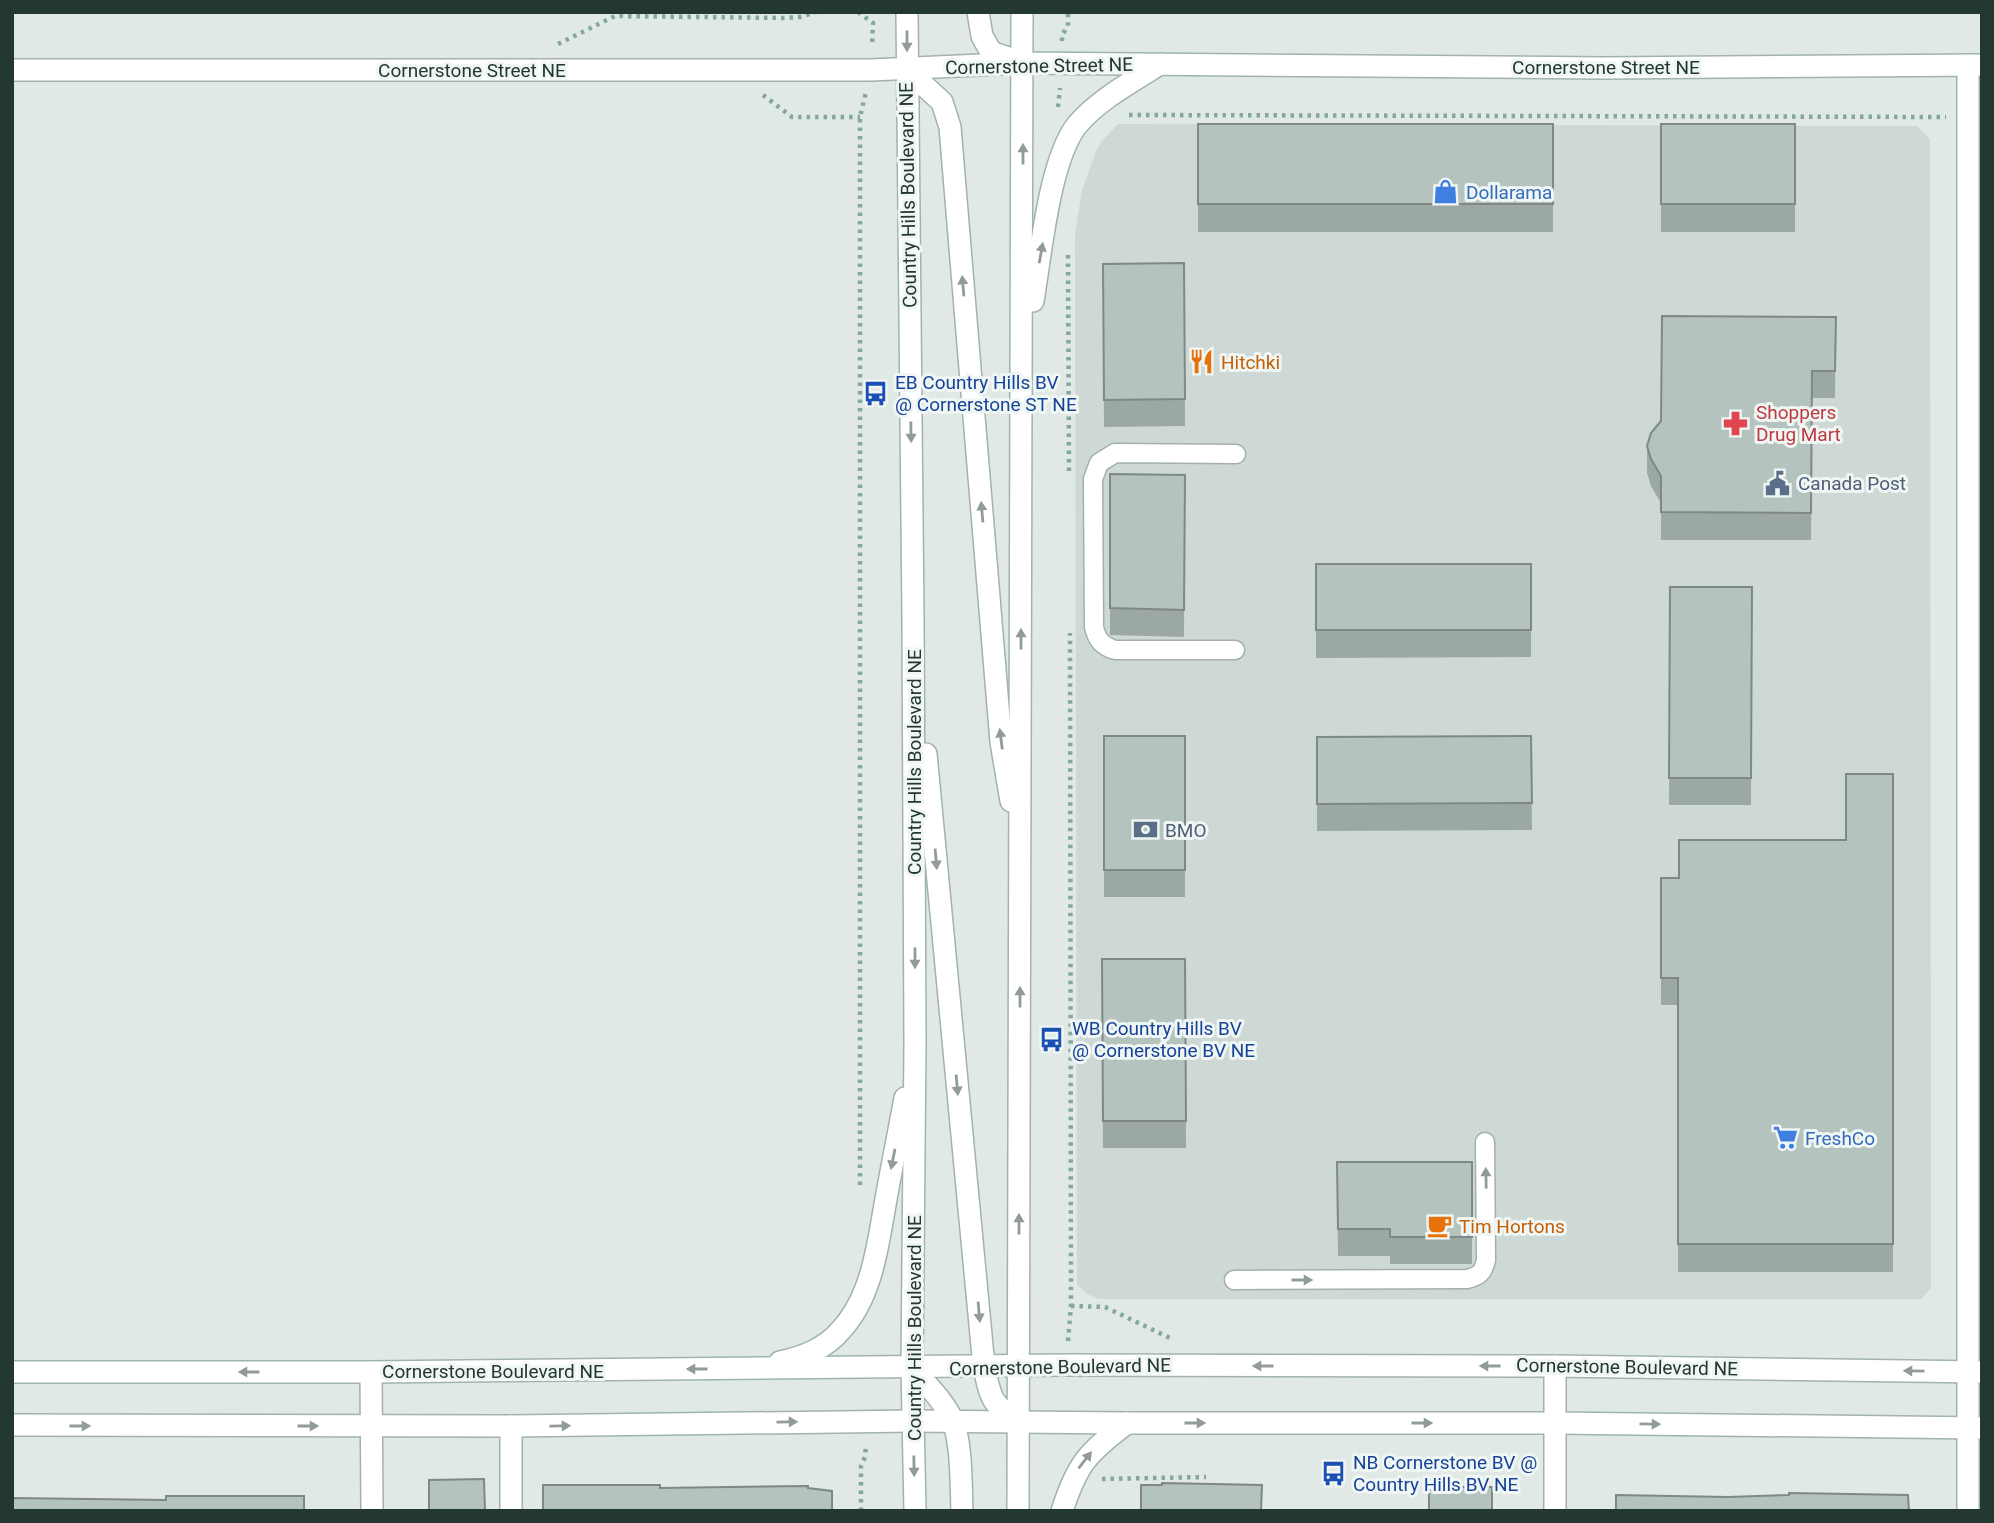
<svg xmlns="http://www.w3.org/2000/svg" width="1994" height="1523" viewBox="0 0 1994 1523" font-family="Roboto,sans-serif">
<rect width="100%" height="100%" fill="#e0e9e5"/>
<path fill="#ced8d4" d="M1118,124L1917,126L1930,139L1931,1288L1921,1299H1099L1087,1294L1077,1285L1075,235L1082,190L1095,154L1101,142Z"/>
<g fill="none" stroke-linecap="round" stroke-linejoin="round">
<defs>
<g id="lane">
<path d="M1235,650H1115C1102,646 1097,640 1094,627L1093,479L1099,463L1115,453L1236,454"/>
<path d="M1234,1280L1467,1279C1479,1276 1483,1273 1486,1260L1485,1142"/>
</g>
<g id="street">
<path d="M1968,65V1511"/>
<path d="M12,70H871L1023,63"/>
<path d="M1555,1366V1511"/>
<path d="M371,1372L372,1511"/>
<path d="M511,1426V1511"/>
</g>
<g id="secondary">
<path d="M907,12L913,620L915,1044L912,1368L915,1511"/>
<path d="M978,12L982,36L991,52L1023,63L1604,68L1982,65"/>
<path d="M907,70L942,102L950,127L1001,742L1011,801"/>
<path d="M1033,301C1041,254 1049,161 1077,125C1099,99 1132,82 1160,64"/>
<path d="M926,754L984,1367C991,1400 991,1403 1019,1422"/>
<path d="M780,1362C803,1357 825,1349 841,1330C873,1295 878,1243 886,1199C892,1165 899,1131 905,1098"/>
<path d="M912,1368C926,1384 943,1400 952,1419C962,1441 961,1487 962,1511"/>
<path d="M12,1372H371L1067,1365L1555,1366L1982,1372"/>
<path d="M12,1425L511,1426L913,1421L1127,1423H1555L1982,1428"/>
<path d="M1018,1511L1022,12"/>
<path d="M1062,1511C1077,1464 1088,1452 1127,1423"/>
</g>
</defs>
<use href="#lane" stroke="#a4b0ac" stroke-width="21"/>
<use href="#street" stroke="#a4b0ac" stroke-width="24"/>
<use href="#secondary" stroke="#a0b3ae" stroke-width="24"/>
<g stroke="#84a8a0" stroke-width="4.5" stroke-dasharray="3.5 5" stroke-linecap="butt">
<path d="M858,12L873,23L872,46"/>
<path d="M1062,41V35L1068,26V12"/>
<path d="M558,44L615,16L783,18L800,17L816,12"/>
<path d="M763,95L792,117H860"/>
<path d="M1058,107L1060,88"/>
<path d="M1129,115L1946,117"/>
<path d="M1068,255L1069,474"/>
<path d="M860,1185V117L866,92"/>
<path d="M1071,1306L1105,1307L1172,1339"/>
<path d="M1068,1341L1071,1306L1070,633"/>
<path d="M1102,1479L1206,1477"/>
<path d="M861,1511V1466L865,1457L866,1445"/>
</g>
<use href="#lane" stroke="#fff" stroke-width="18"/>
<use href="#street" stroke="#fff" stroke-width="21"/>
<use href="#secondary" stroke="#fff" stroke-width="21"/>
</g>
<g fill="#9ca8a4">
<rect x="1198" y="124" width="355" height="108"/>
<rect x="1661" y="124" width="134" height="108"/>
<path d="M1184,263L1185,426L1104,427L1103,264Z"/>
<path d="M1836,317L1835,398H1812L1811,540H1661V503L1651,486L1647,473V446Z"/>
<path d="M1110,474L1185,475L1184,637L1110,635Z"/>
<path d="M1316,564H1531V657L1316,658Z"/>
<path d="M1670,587H1752L1751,805H1669Z"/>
<rect x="1104" y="736" width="81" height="161"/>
<path d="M1531,736L1532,830L1317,831V737Z"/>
<path d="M1893,774V1272H1678V1005H1661V878H1679L1846,840Z"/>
<path d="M1102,959H1185L1186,1148H1103Z"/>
<path d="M1337,1162H1472V1264H1390V1256H1338Z"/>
</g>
<g fill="#b5c3bf" stroke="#7f8886" stroke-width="2">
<rect x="1198" y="124" width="355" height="80"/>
<rect x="1661" y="124" width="134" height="80"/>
<path d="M1184,263L1185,399L1104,400L1103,264Z"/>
<path d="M1662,316L1836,317L1835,371H1812L1811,513L1661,512V476L1651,459L1647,446L1651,433L1661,421Z"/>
<path d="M1110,474L1185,475L1184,610L1110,608Z"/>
<rect x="1316" y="564" width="215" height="66"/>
<path d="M1670,587H1752L1751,778H1669Z"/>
<rect x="1104" y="736" width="81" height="134"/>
<path d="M1531,736L1532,803L1317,804V737Z"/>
<path d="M1846,774H1893V1244H1678V978H1661V878H1679V840H1846Z"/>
<path d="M1102,959H1185L1186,1121H1103Z"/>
<path d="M1337,1162H1472V1237H1390V1229H1338Z"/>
<path d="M484,1479L485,1511H429V1480Z"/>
<path d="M1162,1483L1262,1485L1261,1511H1141V1485H1162Z"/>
<path d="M543,1485H660V1488L808,1486V1488L832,1491V1511H543Z"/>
<path d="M1436,1487H1492V1511H1429V1490H1436Z"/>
<path d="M1789,1493L1908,1495L1909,1511H1616V1495L1728,1497L1789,1495Z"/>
<path d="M166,1496H304V1511H12V1498L166,1500Z"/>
</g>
<defs><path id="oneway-solid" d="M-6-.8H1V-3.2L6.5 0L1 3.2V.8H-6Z" transform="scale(1.75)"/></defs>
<g fill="#919b99">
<use href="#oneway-solid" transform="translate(907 41) rotate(90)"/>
<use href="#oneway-solid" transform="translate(1023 154) rotate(-90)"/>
<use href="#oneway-solid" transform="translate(1041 253) rotate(-80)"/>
<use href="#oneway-solid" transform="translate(963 286) rotate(-95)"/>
<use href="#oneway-solid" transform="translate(911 432) rotate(89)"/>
<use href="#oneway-solid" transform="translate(982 512) rotate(-95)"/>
<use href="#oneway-solid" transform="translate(1021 639) rotate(-90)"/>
<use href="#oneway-solid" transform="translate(1001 739) rotate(-97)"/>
<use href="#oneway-solid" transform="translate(936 859) rotate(85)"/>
<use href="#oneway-solid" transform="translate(915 958) rotate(90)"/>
<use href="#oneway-solid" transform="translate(1020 997) rotate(-90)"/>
<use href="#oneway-solid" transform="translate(957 1085) rotate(85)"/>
<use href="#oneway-solid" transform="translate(893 1159) rotate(101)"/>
<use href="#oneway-solid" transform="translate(1486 1178) rotate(-91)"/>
<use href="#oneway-solid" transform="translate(1019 1224) rotate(-90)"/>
<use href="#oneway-solid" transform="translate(1302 1280)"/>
<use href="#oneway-solid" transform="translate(979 1312) rotate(85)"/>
<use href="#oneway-solid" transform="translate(1263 1366) rotate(180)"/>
<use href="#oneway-solid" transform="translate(1490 1366) rotate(180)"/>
<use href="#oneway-solid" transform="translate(697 1369) rotate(180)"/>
<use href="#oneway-solid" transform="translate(1914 1371) rotate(-179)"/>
<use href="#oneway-solid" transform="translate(249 1372) rotate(180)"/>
<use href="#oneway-solid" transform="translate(787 1422) rotate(-1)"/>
<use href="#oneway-solid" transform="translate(1195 1423)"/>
<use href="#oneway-solid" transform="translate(1422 1423)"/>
<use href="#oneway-solid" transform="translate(1650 1424) rotate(1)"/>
<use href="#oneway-solid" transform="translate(80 1426)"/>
<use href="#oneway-solid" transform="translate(308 1426)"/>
<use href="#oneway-solid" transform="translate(560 1426) rotate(-1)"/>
<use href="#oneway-solid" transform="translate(1085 1460) rotate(-52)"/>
<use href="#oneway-solid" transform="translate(914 1466) rotate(89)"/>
</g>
<defs>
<symbol id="shop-bare" viewBox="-9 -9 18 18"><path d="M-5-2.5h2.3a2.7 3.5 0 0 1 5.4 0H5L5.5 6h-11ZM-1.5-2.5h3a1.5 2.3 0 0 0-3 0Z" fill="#3f7fe0" stroke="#f0f6f3" stroke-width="2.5" paint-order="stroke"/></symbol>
<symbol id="restaurant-bare" viewBox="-9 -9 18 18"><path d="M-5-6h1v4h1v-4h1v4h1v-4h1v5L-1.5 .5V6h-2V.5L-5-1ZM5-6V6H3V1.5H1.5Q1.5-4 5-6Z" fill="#e8710a" stroke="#f0f6f3" stroke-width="2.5" paint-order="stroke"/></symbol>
<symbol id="bus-bare" viewBox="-9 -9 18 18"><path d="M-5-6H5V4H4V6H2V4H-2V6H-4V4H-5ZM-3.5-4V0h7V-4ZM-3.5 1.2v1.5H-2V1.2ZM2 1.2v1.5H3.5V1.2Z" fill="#1a4fb4" stroke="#f0f6f3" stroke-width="2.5" paint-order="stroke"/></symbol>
<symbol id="pharmacy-bare" viewBox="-9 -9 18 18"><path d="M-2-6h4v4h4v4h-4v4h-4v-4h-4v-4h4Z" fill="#e0444e" stroke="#f0f6f3" stroke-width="2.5" paint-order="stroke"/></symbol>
<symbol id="civic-bare" viewBox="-9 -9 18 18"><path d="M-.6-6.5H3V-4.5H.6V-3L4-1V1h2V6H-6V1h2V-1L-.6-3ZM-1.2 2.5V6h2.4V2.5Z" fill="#5c6f8a" stroke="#f0f6f3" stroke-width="2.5" paint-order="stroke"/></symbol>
<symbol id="bank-bare" viewBox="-9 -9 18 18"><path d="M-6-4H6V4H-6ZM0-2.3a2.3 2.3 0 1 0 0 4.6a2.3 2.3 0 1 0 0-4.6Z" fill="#5c6f8a" stroke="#f0f6f3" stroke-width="2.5" paint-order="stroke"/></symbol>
<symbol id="supermarket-bare" viewBox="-9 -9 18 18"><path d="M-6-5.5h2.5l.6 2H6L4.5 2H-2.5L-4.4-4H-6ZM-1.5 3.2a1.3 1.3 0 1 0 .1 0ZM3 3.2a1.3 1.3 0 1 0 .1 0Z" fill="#3f7fe0" stroke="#f0f6f3" stroke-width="2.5" paint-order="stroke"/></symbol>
<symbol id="cafe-bare" viewBox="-9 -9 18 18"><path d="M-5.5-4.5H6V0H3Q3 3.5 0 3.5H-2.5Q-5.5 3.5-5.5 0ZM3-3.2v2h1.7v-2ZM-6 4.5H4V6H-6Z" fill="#e8710a" stroke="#f0f6f3" stroke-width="2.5" paint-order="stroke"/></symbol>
</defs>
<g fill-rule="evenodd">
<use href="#shop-bare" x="1428" y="174" width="35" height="35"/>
<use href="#restaurant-bare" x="1184" y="344" width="35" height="35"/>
<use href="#bus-bare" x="858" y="376" width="35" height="35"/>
<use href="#pharmacy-bare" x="1718" y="406" width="35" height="35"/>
<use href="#civic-bare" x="1760" y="466" width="35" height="35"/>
<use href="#bank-bare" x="1128" y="812" width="35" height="35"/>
<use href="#bus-bare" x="1034" y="1022" width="35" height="35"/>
<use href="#supermarket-bare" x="1768" y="1120" width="35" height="35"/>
<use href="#cafe-bare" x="1422" y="1208" width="35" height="35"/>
<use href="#bus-bare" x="1316" y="1456" width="35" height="35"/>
</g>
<g text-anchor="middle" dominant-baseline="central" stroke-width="6" stroke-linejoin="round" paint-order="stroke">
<g font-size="19" fill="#233733" stroke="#f0f6f3">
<text transform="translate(1039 66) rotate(-1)">Cornerstone Street NE</text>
<text x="1606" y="67">Cornerstone Street NE</text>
<text x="472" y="70">Cornerstone Street NE</text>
<text transform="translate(908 195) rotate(-91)">Country Hills Boulevard NE</text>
<text transform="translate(914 762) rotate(-90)">Country Hills Boulevard NE</text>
<text transform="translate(914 1328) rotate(-90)">Country Hills Boulevard NE</text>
<text transform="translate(1060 1367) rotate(-1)">Cornerstone Boulevard NE</text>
<text transform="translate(1627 1367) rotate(1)">Cornerstone Boulevard NE</text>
<text x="493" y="1371">Cornerstone Boulevard NE</text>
</g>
<g font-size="19" fill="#366cbe" stroke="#f0f6f3" text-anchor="start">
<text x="1466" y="192">Dollarama</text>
<text x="1805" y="1138">FreshCo</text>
</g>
<g font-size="19" fill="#c56008" stroke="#f0f6f3" text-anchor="start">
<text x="1221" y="362">Hitchki</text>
<text x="1459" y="1226">Tim Hortons</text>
</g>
<g font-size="19" fill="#164399" stroke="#f0f6f3" text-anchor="start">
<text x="895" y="382">EB Country Hills BV<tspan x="895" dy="22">@ Cornerstone ST NE</tspan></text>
<text x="1072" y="1028">WB Country Hills BV<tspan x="1072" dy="22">@ Cornerstone BV NE</tspan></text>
<text x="1353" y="1462">NB Cornerstone BV @<tspan x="1353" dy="22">Country Hills BV NE</tspan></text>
</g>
<g font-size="19" fill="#be3a42" stroke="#f0f6f3" text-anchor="start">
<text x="1756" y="412">Shoppers<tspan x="1756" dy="22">Drug Mart</tspan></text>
</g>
<g font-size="19" fill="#4e5e75" stroke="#f0f6f3" text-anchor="start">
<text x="1798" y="483">Canada Post</text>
<text x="1165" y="830">BMO</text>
</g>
</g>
<rect width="1994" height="1523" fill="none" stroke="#233733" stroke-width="28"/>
</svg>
